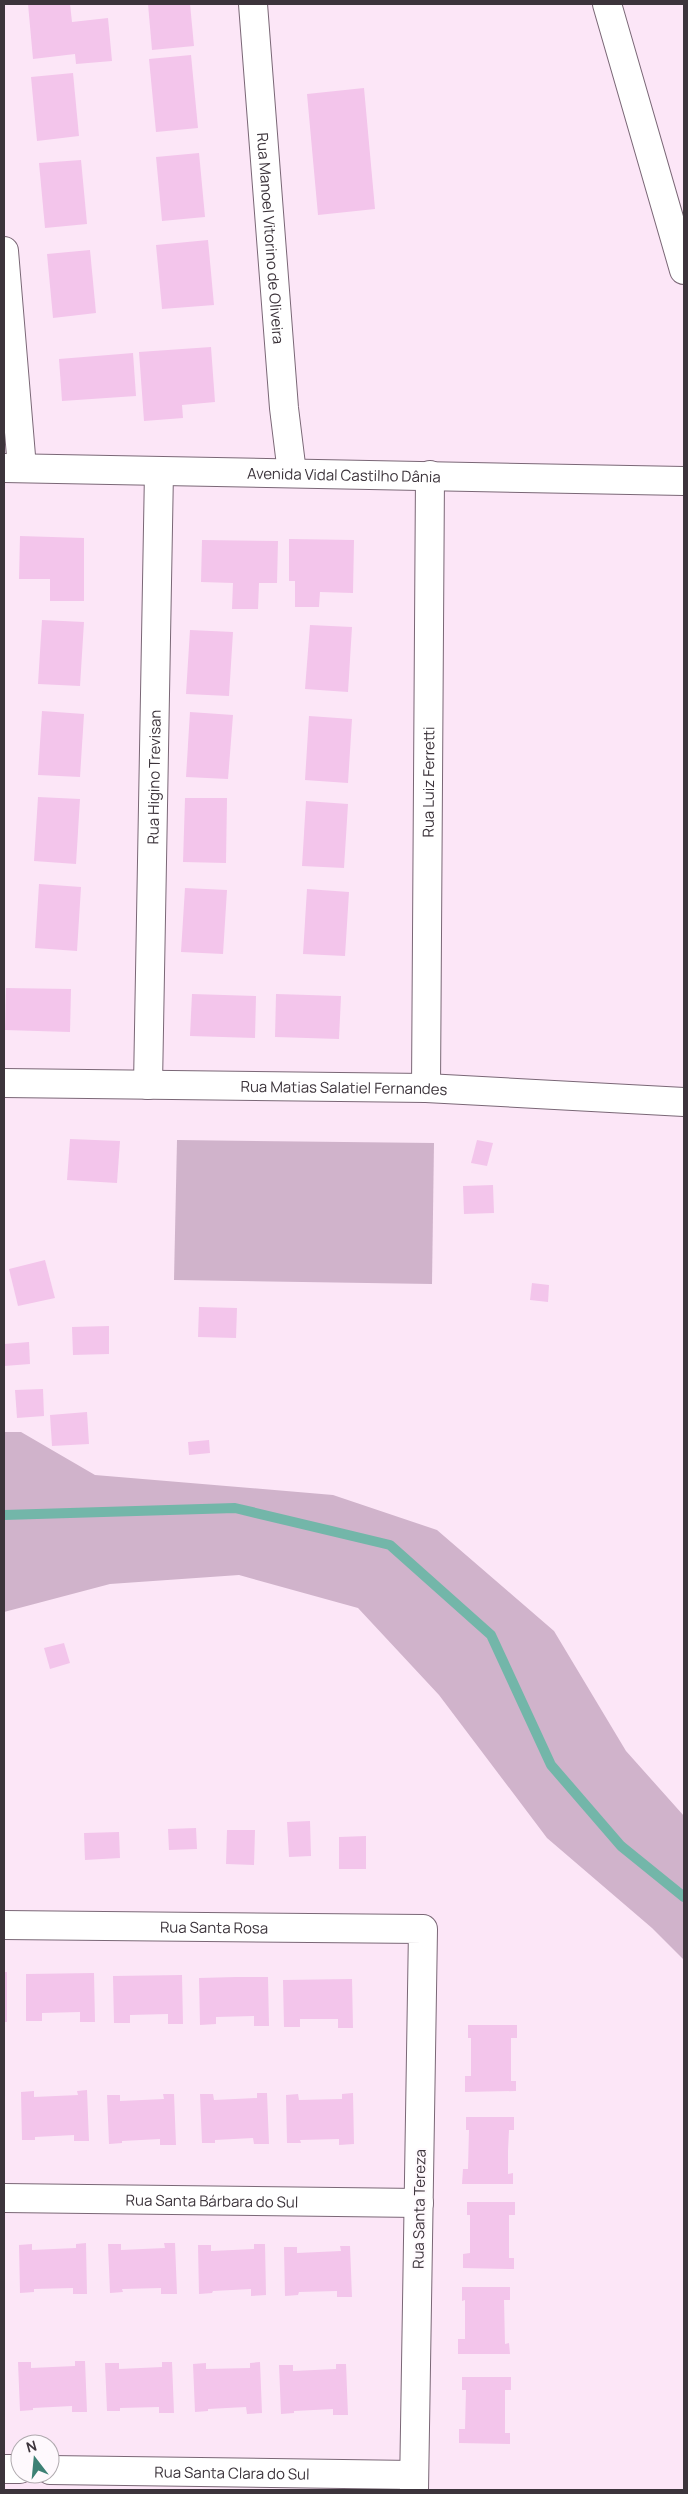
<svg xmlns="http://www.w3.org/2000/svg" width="688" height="2494" viewBox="0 0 688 2494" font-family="Manrope,sans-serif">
<rect width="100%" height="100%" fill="#fce6f7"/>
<g fill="#d0b3cb">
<path d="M177,1140L434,1143L432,1284L174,1280Z"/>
<path d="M4,1432H21L95,1475L333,1495L437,1530L554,1631L626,1751L684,1816V1960L652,1928L547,1838L439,1695L358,1608L239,1575L110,1584L4,1612Z"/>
</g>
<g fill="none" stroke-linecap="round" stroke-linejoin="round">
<path stroke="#73b6a9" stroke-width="10" d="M4,1515L235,1508L390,1545L491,1635L551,1765L621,1846L684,1897"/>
</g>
<g fill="#f3c5eb">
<path d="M28,4H70L72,22L108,18L112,61L76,64L75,54L33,59Z"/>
<path d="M148,4H190L194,46L152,50Z"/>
<path d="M191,55L198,128L156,132L149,59Z"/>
<path d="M73,73L79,136L37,141L31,77Z"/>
<path d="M364,88L375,209L318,215L307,94Z"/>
<path d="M199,153L205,217L162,221L156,157Z"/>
<path d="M81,160L87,224L45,228L39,163Z"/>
<path d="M208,240L214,305L162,309L156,245Z"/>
<path d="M90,250L96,313L53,318L47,254Z"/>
<path d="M211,347L215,402L182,405L183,418L144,421L139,352Z"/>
<path d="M133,353L136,396L62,401L59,359Z"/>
<path d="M20,536L84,538V601H50V579H19Z"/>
<path d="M289,539L354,540L353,593L320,592L319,607H295V581H289Z"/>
<path d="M202,540L278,541L277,583H259L258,609H232L233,583L201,582Z"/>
<path d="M42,620L84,622L80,686L38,684Z"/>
<path d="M310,625L352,627L348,692L305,689Z"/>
<path d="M190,630L233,632L229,696L186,694Z"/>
<path d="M42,711L84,714L80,777L38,775Z"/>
<path d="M190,712L233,715L228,779L186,777Z"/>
<path d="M309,716L352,719L348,783L305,780Z"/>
<path d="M38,797L80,799L76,864L34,861Z"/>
<path d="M185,798H227L226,863L183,862Z"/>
<path d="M306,801L348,804L344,868L302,866Z"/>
<path d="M39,884L81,887L77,951L35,948Z"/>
<path d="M185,888L227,890L223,954L181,952Z"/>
<path d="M307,889L349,892L345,956L303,954Z"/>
<path d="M6,988L71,989L70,1032L5,1030Z"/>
<path d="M192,994L256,996L255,1038L190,1036Z"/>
<path d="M276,994L341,996L339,1039L275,1037Z"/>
<path d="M70,1139L120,1141L117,1183L67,1180Z"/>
<path d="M477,1140L493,1143L487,1166L471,1163Z"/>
<path d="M493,1185L494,1213L464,1214L463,1186Z"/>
<path d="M45,1260L55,1298L18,1306L9,1269Z"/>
<path d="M532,1283L549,1285L548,1302L530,1300Z"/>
<path d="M199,1307L237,1308L236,1338L198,1337Z"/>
<path d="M109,1326V1354L73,1355L72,1327Z"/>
<path d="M29,1342L30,1364L4,1366V1344Z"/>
<path d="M43,1389L44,1416L17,1418L15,1390Z"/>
<path d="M87,1412L89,1444L52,1446L50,1415Z"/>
<path d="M209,1440L210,1453L189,1455L188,1442Z"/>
<path d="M64,1643L70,1663L50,1669L44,1648Z"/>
<path d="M310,1821L311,1856L289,1857L287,1822Z"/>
<path d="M196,1828L197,1849L169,1850L168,1829Z"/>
<path d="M227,1830H255L254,1865L226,1864Z"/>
<path d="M119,1832L120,1858L85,1860L84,1833Z"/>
<path d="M366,1836V1869H339V1837Z"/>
<rect x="4" y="1972" width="3" height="50"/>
<path d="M94,1973L95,2022H80V2012L42,2013V2021H26V1974Z"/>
<path d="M182,1975L183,2024H168V2014L130,2015V2023H114L113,1976Z"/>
<path d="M236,1977H268L269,2026H254V2016L216,2017V2024L200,2025L199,1978Z"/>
<path d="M352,1979L353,2028H338V2019H300V2027H284L283,1980Z"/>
<path d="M468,2025H517V2038H511V2081H516V2091L465,2092V2076H471V2038H468Z"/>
<path d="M87,2090L89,2141H74V2135L35,2137V2140H22L21,2092L34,2091V2097L78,2095L77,2091Z"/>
<path d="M257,2093H267L269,2144H254L253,2138L215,2140V2143H202L200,2094H213L214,2100L257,2098Z"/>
<path d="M353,2093L354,2144L339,2145V2139L300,2140L301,2143H287L286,2095L298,2094L299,2100L342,2099V2094Z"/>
<path d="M163,2094H174L176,2145H160V2139L122,2141V2143L109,2144L107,2095H120V2101L164,2099Z"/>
<path d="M466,2117H514V2130H509L508,2151V2174L513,2173V2184H462L463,2169H468L469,2130H466Z"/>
<path d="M467,2202H515V2215H509V2258H514V2269L463,2268V2254L470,2253V2215H467Z"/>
<path d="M86,2243L87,2294H73V2288L34,2289V2292L20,2293L19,2245L32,2244V2250L76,2248V2244Z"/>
<path d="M164,2243H175L177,2294H161V2288L122,2289L123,2292L110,2293L108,2244H121V2250L165,2248Z"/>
<path d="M254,2244H265L266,2295L251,2296V2289L213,2291L212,2293L199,2294L198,2245H211V2251L254,2249Z"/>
<path d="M340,2246H350L352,2297H337V2291L299,2292L298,2295L285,2296L284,2247H297V2253L341,2251Z"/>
<path d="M462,2287H510V2300H504L505,2344L509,2343L510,2354H458V2339H465V2300L462,2301Z"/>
<path d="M75,2361H85L87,2412H72V2406L33,2408V2410L20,2411L18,2362H31V2368L75,2366Z"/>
<path d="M162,2362H172L174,2413H159V2407L120,2408V2411H107L105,2363H119V2369L162,2367Z"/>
<path d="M260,2362L262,2413L247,2414L246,2407L208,2409V2411L195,2412L193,2364L206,2363V2369L250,2368V2363Z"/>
<path d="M336,2364H346L348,2415H333V2409L294,2411V2413L281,2414L279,2365H293V2371L336,2369Z"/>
<path d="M462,2377H511V2390H505V2433H510V2444L459,2443V2429H465L466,2390H462Z"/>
</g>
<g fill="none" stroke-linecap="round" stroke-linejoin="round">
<defs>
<g id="street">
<path id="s1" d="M253,4L284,408L292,473"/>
<path d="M607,4L684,270"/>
<path d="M4,251L22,468"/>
<path id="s2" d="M4,468L684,481"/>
<path id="s3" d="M4,1083L426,1088L684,1102"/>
<path id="s4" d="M148,1085L159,471"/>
<path id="s5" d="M426,1088L430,475"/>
<path id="s6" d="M4,1925L423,1929L414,2490"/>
<path id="s7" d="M4,2198L419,2203"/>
<path d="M4,2469H20"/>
<path id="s8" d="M50,2470L414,2475"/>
</g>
</defs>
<use href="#street" stroke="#7a6776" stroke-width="30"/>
<use href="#street" stroke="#fff" stroke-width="28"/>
</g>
<g text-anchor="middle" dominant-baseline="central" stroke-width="4" stroke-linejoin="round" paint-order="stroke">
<g font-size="15" fill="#3c343b" stroke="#fef9fd">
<text stroke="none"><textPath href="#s1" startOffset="235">Rua Manoel Vitorino de Oliveira</textPath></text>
<text stroke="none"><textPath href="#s2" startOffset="340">Avenida Vidal Castilho Dânia</textPath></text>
<text stroke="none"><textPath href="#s4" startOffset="308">Rua Higino Trevisan</textPath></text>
<text stroke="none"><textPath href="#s5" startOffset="306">Rua Luiz Ferretti</textPath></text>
<text stroke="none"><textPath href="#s3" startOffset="340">Rua Matias Salatiel Fernandes</textPath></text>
<text stroke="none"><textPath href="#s6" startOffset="210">Rua Santa Rosa</textPath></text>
<text stroke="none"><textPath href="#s7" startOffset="208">Rua Santa Bárbara do Sul</textPath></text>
<text transform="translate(419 2209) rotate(-89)">Rua Santa Tereza</text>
<text stroke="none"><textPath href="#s8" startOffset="182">Rua Santa Clara do Sul</textPath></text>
</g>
</g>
<rect width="688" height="2494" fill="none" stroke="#3c343b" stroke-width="10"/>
<g transform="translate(35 2459) rotate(344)"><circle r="24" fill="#fef9fd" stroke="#b0aaaf"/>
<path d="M0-4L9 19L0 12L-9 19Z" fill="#3d8175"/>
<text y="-8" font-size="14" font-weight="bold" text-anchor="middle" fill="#3c343b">N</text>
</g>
</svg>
